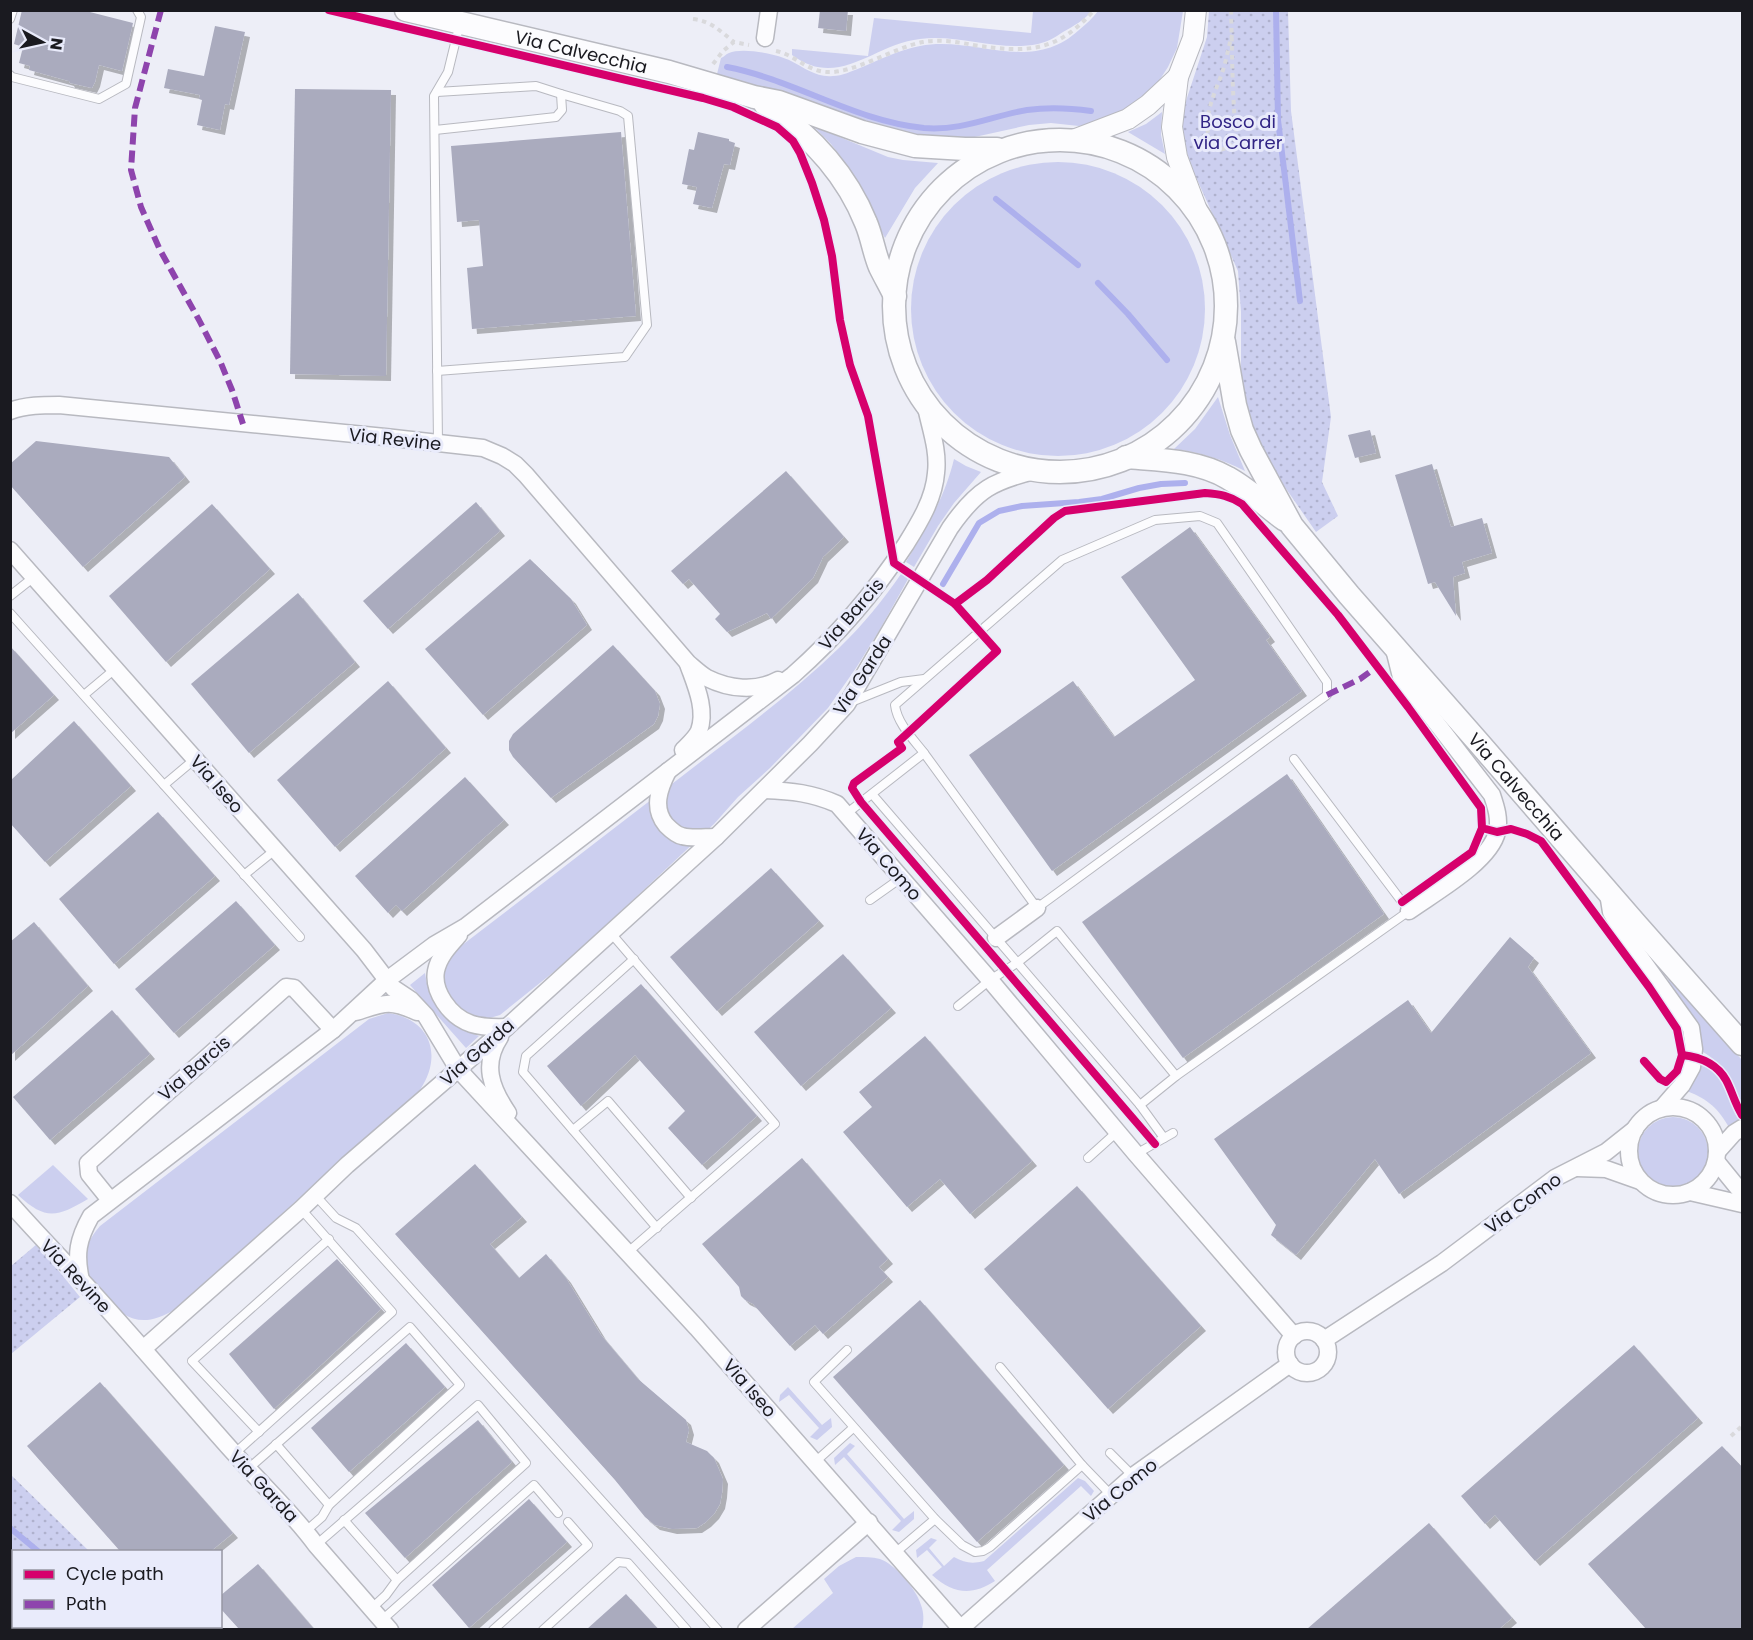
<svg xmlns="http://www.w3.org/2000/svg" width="1753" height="1640" viewBox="0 0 1753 1640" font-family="Poppins,sans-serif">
<defs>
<pattern id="park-dots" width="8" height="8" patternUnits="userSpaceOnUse" patternTransform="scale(1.5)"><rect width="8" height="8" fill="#cccfef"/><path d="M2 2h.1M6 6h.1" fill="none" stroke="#afb1cd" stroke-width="1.8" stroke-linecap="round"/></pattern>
<filter id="shadow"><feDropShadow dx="5" dy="5" stdDeviation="0" flood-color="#0004"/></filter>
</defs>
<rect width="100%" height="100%" fill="#edeef7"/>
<g fill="#cccfef">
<path d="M1033,11H1092C1084,20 1074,26 1063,32C1056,37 1047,42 1038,44C999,52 959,34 920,39C873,44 839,90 792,55V49L868,56L874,18L1031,33Z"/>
<path d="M1098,11H1183L1177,48L1168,67L1157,84L1138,102L1119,115L1097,123L1079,126L1051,123L1029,125L961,140H919L717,74L721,58C724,57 726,54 729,53C742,47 779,54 791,61C805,68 817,78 833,76C842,76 852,71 860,68C879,60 899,50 920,46C975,35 1030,75 1079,30C1086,24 1093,18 1098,11Z"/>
<path d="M1162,112L1161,135L1165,154L1128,132L1146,124Z"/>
<path d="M813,126L888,157L903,160L938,163L915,188L885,238L844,161L831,144Z"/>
<circle cx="1058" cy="309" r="147"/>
<path d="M1218,397L1230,435L1245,471C1222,459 1199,452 1174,449L1195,429Z"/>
<path d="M954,459L966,466L981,472L954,503L938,526L914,567L906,562C926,529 945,497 954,459Z"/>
<path d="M901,574L908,579L879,631L856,668L828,708L770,768L738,797L714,824L571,958L500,1015L483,1020L470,1016L458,1007L447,993L442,975L448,960L461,946C534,890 608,833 681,777C735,735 791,695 840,647C863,625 883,600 901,574Z"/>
<path d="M425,973C430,1008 446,1025 479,1036L466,1048L410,985Z"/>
<path d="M1669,979L1742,1060V1107C1729,1082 1729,1066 1701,1051C1702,1022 1683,1003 1668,981Z"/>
<path d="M388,1013C431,1019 443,1056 420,1090L176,1309C144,1328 126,1322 103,1295C81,1270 77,1253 100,1226L369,1019Z"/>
<path d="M1699,1062L1708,1066L1720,1078L1741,1119L1730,1129C1718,1108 1709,1100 1687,1091L1694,1081Z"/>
<circle cx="1673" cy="1152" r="35"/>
<path d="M53,1165L88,1199C57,1217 46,1221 18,1195Z"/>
<path d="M788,1387L822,1425L831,1418L832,1427L817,1440L810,1437L819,1428L789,1395L779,1402L780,1395Z"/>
<path d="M850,1443L855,1446L847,1454L904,1519L914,1511V1519L899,1532L892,1530L901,1521L844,1457L835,1465L834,1458Z"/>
<path d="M1078,1478L1085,1481L1094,1491L1091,1496L1081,1486L987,1570L995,1581C972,1596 953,1594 932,1575L942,1567L927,1550L917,1558L916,1550L931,1538L937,1540L929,1548L944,1566L954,1557C965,1563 972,1564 984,1561Z"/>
<path d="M856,1557C864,1557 872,1557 880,1559C895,1564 917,1590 921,1605C924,1613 924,1621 922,1629H792L833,1593L824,1579L839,1566Z"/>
</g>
<g fill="url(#park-dots)">
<path d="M1209,11H1288L1291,111L1331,417L1322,482L1338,516L1316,532L1262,454L1249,423L1241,378V312L1238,271L1191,166L1182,135L1184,107L1207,37Z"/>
<path d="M37,1244L80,1297L11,1354V1266Z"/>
<path d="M10,1474L89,1551L14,1552V1626H164L167,1629H11Z"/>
</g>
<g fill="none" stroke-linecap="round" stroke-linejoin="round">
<g stroke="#adb0ed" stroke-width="6">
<path d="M1276,10L1278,120L1300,301"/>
<path d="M727,67C795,80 854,121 924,128C963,131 991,116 1027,110C1048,107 1070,108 1091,111"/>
<path d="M996,199L1078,265"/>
<path d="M1098,283L1128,314L1167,360"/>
<path d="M943,584L979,523L999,511L1022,506L1079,502L1102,499L1139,488L1161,484L1185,483"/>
<path d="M10,1528L39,1552"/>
<path d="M128,1626L131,1630"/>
</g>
</g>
<g fill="#aaabbe" filter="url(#shadow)">
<path d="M22,10H82L133,23L122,71L99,65L95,82L92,88L70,83L69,81L29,70L30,66L19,63L23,47L14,44Z"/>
<path d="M820,10H848L846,31L818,28Z"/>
<path d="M215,26L245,32L229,105L225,104L220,130L197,125L202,100L199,99L200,95L164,88L168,69L204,76Z"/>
<path d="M295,89L391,90L386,376L290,374Z"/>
<path d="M621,132L636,316L472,329L467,268L483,266L479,220L457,222L451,146Z"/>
<path d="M698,132L729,139V141L735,143L730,165L724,164L712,208L693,204L697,187L682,184L689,149L694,150Z"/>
<path d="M1370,430L1376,453L1355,458L1348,435Z"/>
<path d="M36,441L169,457L185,477L83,567L10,485V464Z"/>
<path d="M1432,464L1451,527L1482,518L1492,553L1462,562L1465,573L1453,577L1456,616L1435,582L1428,584L1395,475Z"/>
<path d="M786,471L844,537L823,557L813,578L771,619L767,613L727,632L715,619L720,614L689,579L683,584L671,571Z"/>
<path d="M476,502L500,531L388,629L363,601Z"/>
<path d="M212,504L270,569L166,662L109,596Z"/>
<path d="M1190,527L1270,637L1266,640L1302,691L1052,871L969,755L1073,681L1114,737L1195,680L1121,577Z"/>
<path d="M530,559L571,599L587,625L483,715L425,649Z"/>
<path d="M298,593L355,662L249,753L191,684Z"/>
<path d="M613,645L655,691L660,704L658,716L654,724L551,798L513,757L509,750V741L513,734Z"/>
<path d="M10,646L54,695L10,734Z"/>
<path d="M388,681L446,748L335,847L277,780Z"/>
<path d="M74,721L131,786L45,862L10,823V781Z"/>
<path d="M1287,774L1384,914L1183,1058L1082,922Z"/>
<path d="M465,777L504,820L402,911L396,905L388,913L355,876Z"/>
<path d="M158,812L215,876L114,964L59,899Z"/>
<path d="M771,868L819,921L717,1011L670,957Z"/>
<path d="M236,901L275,945L174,1033L135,989Z"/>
<path d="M34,922L88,986L10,1056V942Z"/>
<path d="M1510,937L1534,958L1528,967L1591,1053L1399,1194L1375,1159L1296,1255L1271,1235L1276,1225L1214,1139L1408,1000L1431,1033Z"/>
<path d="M843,954L891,1008L801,1086L754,1032Z"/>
<path d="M641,984L757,1116L702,1165L668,1128L685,1111L635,1055L581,1106L547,1066Z"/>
<path d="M112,1010L150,1054L50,1140L13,1097Z"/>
<path d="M925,1036L1032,1161L970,1214L940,1179L907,1207L843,1132L872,1107L859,1092Z"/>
<path d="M802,1158L888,1259L879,1267L888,1277L823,1334L815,1325L790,1346L753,1304L745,1300L741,1296L739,1287L702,1244Z"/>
<path d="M475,1164L522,1217L490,1244L519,1278L546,1254L566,1278L601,1335L638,1379L686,1420L689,1430L686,1442L707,1451L714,1458L723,1479L722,1493L720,1504L714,1514L706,1522L697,1528L672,1529L655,1525L645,1517L615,1480L395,1234Z"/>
<path d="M1077,1186L1201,1326L1108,1409L984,1269Z"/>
<path d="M337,1259L381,1309L274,1409L229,1354Z"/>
<path d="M920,1300L1064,1465L977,1542L833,1377Z"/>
<path d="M406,1343L445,1387L349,1472L311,1428Z"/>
<path d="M1634,1345L1698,1418L1535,1561L1495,1515L1485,1524L1461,1496Z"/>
<path d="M100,1382L233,1533L211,1551H120L27,1446Z"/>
<path d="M478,1420L512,1462L405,1558L365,1513Z"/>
<path d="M1722,1446L1743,1468V1629H1646L1588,1564Z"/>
<path d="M529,1499L567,1542L469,1628L432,1585Z"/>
<path d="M1429,1523L1512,1618L1499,1629H1307Z"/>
<path d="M258,1564L314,1629H239L220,1608V1596Z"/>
<path d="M626,1594L658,1629H587Z"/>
</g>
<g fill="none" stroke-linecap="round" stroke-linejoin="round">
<defs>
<g id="service">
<path d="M10,19L13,10"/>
<path d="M10,75L12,77L99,99L126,84L141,17L137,10"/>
<path d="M435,130L556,117L562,110L561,94L536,86L437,92"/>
<path d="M437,371L625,357L647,325L628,116L620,111L561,94"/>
<path d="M438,443L434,96L448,72L460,23"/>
<path d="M1200,516L1217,523L1327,682V695L1037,908L924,753C913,739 897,723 895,705L1062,560L1155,520Z"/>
<path d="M10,596L34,577"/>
<path d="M10,613L300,937"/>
<path d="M84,695L115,669"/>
<path d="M851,702L901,682L924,679"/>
<path d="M164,785L195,759"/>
<path d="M872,794L1140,1105L1164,1138"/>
<path d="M846,814L924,753"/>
<path d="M244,875L275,850"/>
<path d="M870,900L901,878"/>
<path d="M610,932L775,1124L627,1253"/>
<path d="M634,959L526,1056L523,1072L657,1228"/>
<path d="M958,1006L990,980L1017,963L1057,931L1176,1076"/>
<path d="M1140,1105L1176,1076L1409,911L1294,759"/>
<path d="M573,1130L608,1101L691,1198"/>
<path d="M1136,1154L1173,1133"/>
<path d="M1088,1158L1118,1131"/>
<path d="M315,1195L336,1218L356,1228L718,1630"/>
<path d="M847,1350L814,1382L935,1519L962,1545L975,1552L983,1551L990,1547L1082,1465"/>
<path d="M1000,1367L1082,1465L1111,1495"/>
<path d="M259,1432L192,1361L329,1239"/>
<path d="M276,1444L329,1505"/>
<path d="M1110,1453L1133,1476"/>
<path d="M234,1454L392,1312L301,1209"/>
<path d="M815,1462L853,1428"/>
<path d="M248,1469L410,1327L460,1385L329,1505L322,1517L306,1531"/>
<path d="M344,1520L397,1580"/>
<path d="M316,1545L478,1405L526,1463L397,1580L386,1595L372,1608"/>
<path d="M895,1553L935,1519"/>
<path d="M382,1620L534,1485L558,1513"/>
<path d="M493,1630L588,1545L568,1522"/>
<path d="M543,1630L618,1562L628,1563L687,1630"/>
</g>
<g id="minor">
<path d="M765,38L769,10"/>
<path d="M10,411C26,405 43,405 59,405L385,437L483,448L502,456L515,464L526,475L688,663C694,668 700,674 707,678C729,689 756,692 778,680"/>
<path d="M10,550L364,950L393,988L411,1000L426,1016L458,1069L697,1328L962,1630"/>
<path d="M1394,649L1401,677L1492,795C1496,807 1500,819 1497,832C1490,862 1434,893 1409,911"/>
<path d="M683,750C688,745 696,738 699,731C707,709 695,684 688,664"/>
<path d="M668,771C659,789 652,808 666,825C670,829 676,835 682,836C691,839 705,837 716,837"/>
<path d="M764,790C792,791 812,793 837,804L990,980L1136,1154L1294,1336"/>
<path d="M1608,893L1611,912L1624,935L1691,1028L1694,1049L1692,1067L1682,1085L1662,1108"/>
<path d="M459,935C450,945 439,956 436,971C434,982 438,993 444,1002C460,1026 480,1028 507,1027"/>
<path d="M996,938L1037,908"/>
<path d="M356,1012C384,1003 389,999 417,1012"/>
<path d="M500,1037C482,1064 491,1088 508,1113"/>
<circle cx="1673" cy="1151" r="44"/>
<path d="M1717,1152L1734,1133L1742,1128"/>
<path d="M1716,1161L1742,1193"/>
<path d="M1577,1168L1606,1169L1640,1181"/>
<path d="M1690,1192L1742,1204"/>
<path d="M110,1200L89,1174L88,1163L286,987L294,988L333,1030"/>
<path d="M10,1203C34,1230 58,1255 82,1281C134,1337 183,1396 234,1453C261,1484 292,1512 316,1545L390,1630"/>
<path d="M81,1280C75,1254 78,1239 91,1216L333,1030L387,980L434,945L465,927L793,675C836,637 874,593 906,544C919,523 934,499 936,473C939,449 929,425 925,402"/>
<circle cx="1307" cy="1352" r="21"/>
<path d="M1324,1340L1442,1263L1555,1178L1606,1152L1635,1129"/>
<path d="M143,1349L301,1209L347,1165L507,1027L716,837L810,744L847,704L950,528C977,489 993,481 1038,470"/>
<path d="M746,1630L869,1522"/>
<path d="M959,1630L1133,1476L1290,1364"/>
</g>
<g id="tertiary">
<path d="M1196,10L1193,38L1178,77L1172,127L1177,157L1198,213"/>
<path d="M1073,140L1128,119L1148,105L1178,77"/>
</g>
<g id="secondary">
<path id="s1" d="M406,10L669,72L754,97L779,102L862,132L915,146L965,149H997"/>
<path d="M765,104C809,134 846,173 866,223C872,237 874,253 880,267C885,277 890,286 895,296"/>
<circle cx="1060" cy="306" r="166"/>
<path id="s2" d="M1224,342L1235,405L1242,430L1251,450L1292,526L1349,595L1479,743L1635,923L1742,1044"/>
<path d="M1126,457C1160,460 1198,460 1228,478C1248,489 1266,506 1285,520"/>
</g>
</defs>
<use href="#service" stroke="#b8b9c0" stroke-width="10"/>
<use href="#minor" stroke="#b8b9c0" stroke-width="19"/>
<use href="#tertiary" stroke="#b8b9c0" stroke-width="22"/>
<use href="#secondary" stroke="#b8b9c0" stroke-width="25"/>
<g stroke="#d9d9dc" stroke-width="4" stroke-dasharray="4.5 4.5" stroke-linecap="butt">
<path d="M1231,10C1232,43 1232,76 1234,109C1234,117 1238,129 1236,137C1234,146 1227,149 1219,150C1193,130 1217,91 1224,67C1227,56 1229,45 1232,35"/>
<path d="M693,19C711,21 720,31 734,42"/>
<path d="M776,51C795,55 807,71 827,72C853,74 895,47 923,42C939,39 958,42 973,45C1026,53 1057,53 1094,10"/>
<path d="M713,64L723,51L734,42L749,45"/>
<path d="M1731,1436L1742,1426"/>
<path d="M10,1565L14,1568"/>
<path d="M76,1626L79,1630"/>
</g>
<use href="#service" stroke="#fcfcfe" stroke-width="8"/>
<use href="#minor" stroke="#fcfcfe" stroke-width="16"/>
<use href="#tertiary" stroke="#fcfcfe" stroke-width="20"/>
<use href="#secondary" stroke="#fcfcfe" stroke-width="22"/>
<g stroke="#8e44ad" stroke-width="6" stroke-dasharray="12 6" stroke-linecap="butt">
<path d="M161,10L135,108L131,170L141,207L160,250L199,320L220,361L232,390L243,424"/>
<path d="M1327,695L1360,679L1378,666"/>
</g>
<defs>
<g id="cycleway">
<path d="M329,10L703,98L733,107L777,127L793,141L800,153L812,183L824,220L832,256L840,320L850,365L868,416L894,563L955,604L997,651L898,742L902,748L854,783L852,788L861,802L1155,1144"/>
<path d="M955,604L987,580L1054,518L1065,511L1205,493C1220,494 1230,496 1242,504L1338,615L1408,707L1481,808L1482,828L1497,832L1511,829L1527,834L1541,841L1649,987L1677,1029L1682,1055L1677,1071L1666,1082L1660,1079L1644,1061"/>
<path d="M1402,902L1472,852L1482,828"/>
<path d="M1682,1055C1700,1057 1717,1064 1726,1080C1732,1091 1735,1104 1742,1115"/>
</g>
</defs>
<use href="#cycleway" stroke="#e9ebfb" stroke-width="11"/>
<use href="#cycleway" stroke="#d6006c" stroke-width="8"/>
</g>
<g text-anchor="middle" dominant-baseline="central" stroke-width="6" stroke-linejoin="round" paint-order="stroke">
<g font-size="18" fill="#1a1a20" stroke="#e9ebfb">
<text stroke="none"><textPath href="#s1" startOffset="180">Via Calvecchia</textPath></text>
<text transform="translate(395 439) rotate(6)">Via Revine</text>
<text transform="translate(851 614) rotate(-49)">Via Barcis</text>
<text transform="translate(862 675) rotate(-57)">Via Garda</text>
<text transform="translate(217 784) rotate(49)">Via Iseo</text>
<text stroke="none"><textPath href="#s2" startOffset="542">Via Calvecchia</textPath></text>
<text transform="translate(889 864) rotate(49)">Via Como</text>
<text transform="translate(477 1052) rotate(-41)">Via Garda</text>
<text transform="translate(194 1068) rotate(-41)">Via Barcis</text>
<text transform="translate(1523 1203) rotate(-36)">Via Como</text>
<text transform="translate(76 1276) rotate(47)">Via Revine</text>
<text transform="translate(750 1388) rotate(49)">Via Iseo</text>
<text transform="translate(264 1486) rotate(47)">Via Garda</text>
<text transform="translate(1120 1490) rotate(-39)">Via Como</text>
</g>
<g font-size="18" fill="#312485" stroke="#e9ebfb">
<text x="1238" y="121">Bosco di<tspan x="1238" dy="21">via Carrer</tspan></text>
</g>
</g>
<rect width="1753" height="1640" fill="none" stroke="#1a1a20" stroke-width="24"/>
<rect x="12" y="1550" width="210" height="78" fill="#e9ebfb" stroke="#9697a3" stroke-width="1.5"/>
<rect x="24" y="1570" width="30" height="9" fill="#d6006c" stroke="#9697a3" stroke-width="1.5"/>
<text x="66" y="1580" font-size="18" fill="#1a1a20">Cycle path</text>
<rect x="24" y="1600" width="30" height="9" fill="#8e44ad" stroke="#9697a3" stroke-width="1.5"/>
<text x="66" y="1610" font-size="18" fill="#1a1a20">Path</text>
<g transform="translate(42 42) rotate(98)" stroke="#e9ebfb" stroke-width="4.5" paint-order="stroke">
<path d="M0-4.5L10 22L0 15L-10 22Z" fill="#1a1a20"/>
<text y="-9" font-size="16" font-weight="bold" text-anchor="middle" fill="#1a1a20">N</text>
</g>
</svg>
